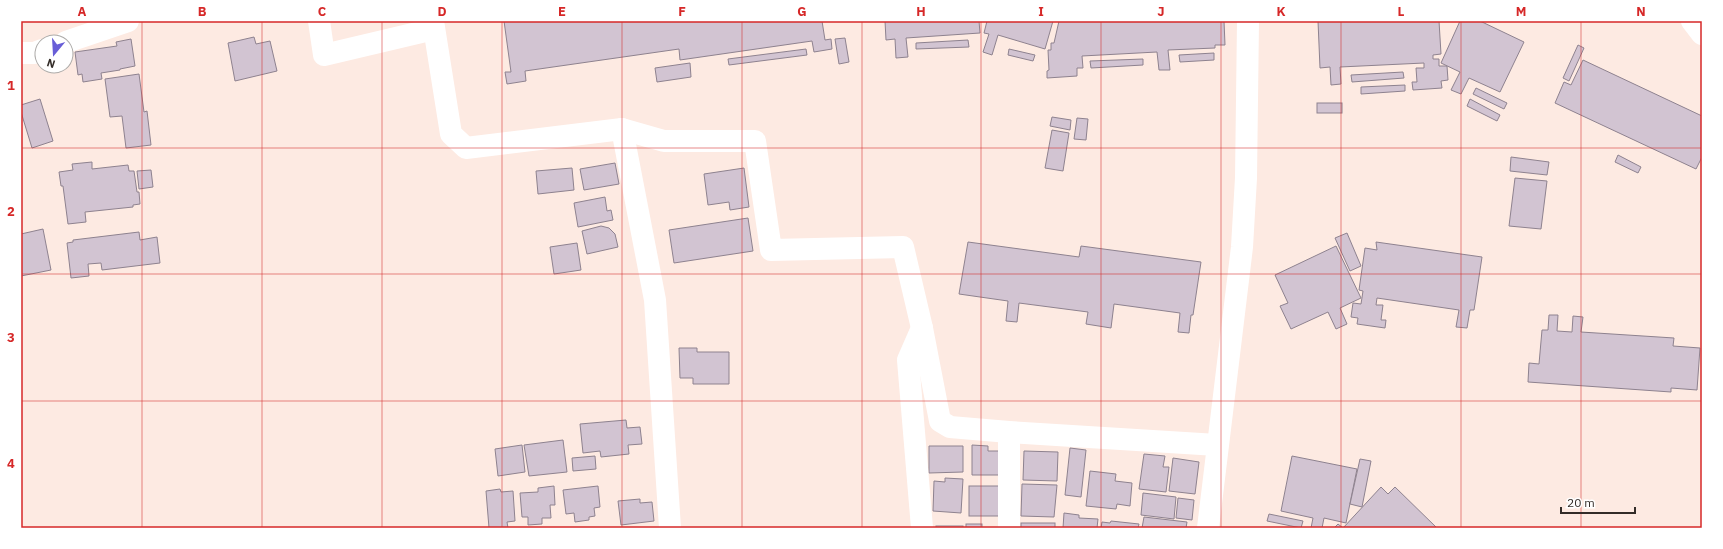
<svg xmlns="http://www.w3.org/2000/svg" width="1723" height="549" viewBox="0 0 1723 549" font-family="'IBM Plex Sans',sans-serif">
<rect width="100%" height="100%" fill="#fdeae2"/>
<g fill="#d2c4d2" stroke="#8e828f">
<path d="M504,21H822L825,40L831,39L832,49L814,52L812,41L680,60L679,49L525,71L526,81L507,84L505,72H511Z"/>
<path d="M885,21H979L980,33L906,38L908,57L896,58L895,39L886,40Z"/>
<path d="M987,21H1053L1045,49L998,35L992,55L983,52L989,34L984,33Z"/>
<path d="M1059,21H1224L1225,45H1215V48L1168,50L1170,70H1159L1157,52L1082,56L1083,68H1077V76L1047,78V71L1049,70L1048,50H1051V43H1054Z"/>
<path d="M1318,21H1439L1441,54L1433,55V59H1439V66H1447L1448,80L1441,81L1442,88L1413,90L1412,82H1417L1416,68H1424V63L1340,67L1341,84L1331,85L1330,67L1320,68Z"/>
<path d="M1460,21H1480L1524,42L1500,92L1469,78L1461,94L1451,90L1460,72L1441,63Z"/>
<path d="M254,37L256,44L270,41L277,71L235,81L228,43Z"/>
<path d="M845,38L849,62L839,64L835,39Z"/>
<path d="M131,39L135,66L120,69V70L101,73L102,79L83,82L82,74L78,75L75,52L117,46L116,42Z"/>
<path d="M968,40L969,47L916,49V43Z"/>
<path d="M1578,45L1584,48L1569,81L1563,78Z"/>
<path d="M806,49L807,55L729,65L728,59Z"/>
<path d="M1009,49L1035,55L1033,61L1008,55Z"/>
<path d="M1214,53V60L1180,62L1179,55Z"/>
<path d="M1143,59V65L1091,68L1090,61Z"/>
<path d="M1583,60L1702,116V157L1696,169L1555,103L1564,82L1571,85Z"/>
<path d="M690,63L691,77L657,82L655,68Z"/>
<path d="M1403,72L1404,78L1352,82L1351,75Z"/>
<path d="M139,74L144,112L147,111L151,145L126,148L122,116L110,117L105,79Z"/>
<path d="M1405,85V91L1361,94V87Z"/>
<path d="M1476,88L1507,103L1504,109L1473,94Z"/>
<path d="M40,99L53,141L32,148L21,112V105Z"/>
<path d="M1470,99L1500,115L1497,121L1467,106Z"/>
<rect x="1317" y="103" width="25" height="10"/>
<path d="M1052,117L1071,120L1070,130L1050,126Z"/>
<path d="M1077,118L1088,119L1086,140L1074,139Z"/>
<path d="M1052,130L1069,133L1063,171L1045,168Z"/>
<path d="M1618,155L1641,167L1638,173L1615,162Z"/>
<path d="M1511,157L1549,162L1547,175L1510,171Z"/>
<path d="M92,162V169L128,165L129,171H134L137,192H139L140,204L133,205V207L85,212L86,222L68,224L63,186H61L59,172L73,170L72,164Z"/>
<path d="M615,163L619,184L584,190L580,169Z"/>
<path d="M572,168L574,190L538,194L536,171Z"/>
<path d="M744,168L749,207L730,210L729,202L708,205L704,174Z"/>
<path d="M151,170L153,187L139,189L137,171Z"/>
<path d="M1515,178L1547,181L1541,229L1509,226Z"/>
<path d="M605,197L607,211L611,210L613,220L578,227L574,203Z"/>
<path d="M748,218L753,251L674,263L669,230Z"/>
<path d="M601,226L609,228L615,234L618,247L587,254L582,231Z"/>
<path d="M43,229L51,270L21,276V234Z"/>
<path d="M139,232L140,240L157,237L160,263L102,270L101,263L88,264L89,276L71,278L67,243L73,242V240Z"/>
<path d="M1347,233L1361,266L1350,271L1335,238Z"/>
<path d="M968,242L1079,257L1081,246L1201,262L1193,315H1191L1189,333L1178,332L1180,313L1114,304L1111,328L1086,324L1088,312L1019,303L1017,322L1006,321L1008,301L959,294Z"/>
<path d="M1376,242L1482,257L1474,310H1470L1467,328L1456,327L1459,310L1377,298L1376,305H1383L1381,320H1386L1385,328L1357,324L1358,318L1351,317L1353,303L1361,304L1363,291L1359,290L1365,248L1377,250Z"/>
<path d="M577,243L581,270L554,274L550,247Z"/>
<path d="M1336,246L1361,298L1340,308L1347,324L1336,329L1328,312L1291,329L1280,306L1288,303L1275,275Z"/>
<path d="M1549,315H1558L1557,331L1572,332L1573,316L1583,317L1581,332L1674,338L1673,346L1700,348L1697,390L1671,388V392L1528,382L1529,363L1539,364L1542,330H1548Z"/>
<path d="M679,348H697V352H729V384H693V378H680Z"/>
<path d="M626,420L627,428L640,427L642,444L628,445L629,454L601,457L600,451L583,453L580,424Z"/>
<path d="M563,440L567,472L529,476L524,445Z"/>
<path d="M522,445L525,472L498,476L495,449Z"/>
<path d="M972,445L988,446V451H999V475H972Z"/>
<path d="M929,446H963V472L929,473Z"/>
<path d="M1070,448L1086,450L1081,497L1065,495Z"/>
<path d="M1024,451L1058,452L1057,481L1023,480Z"/>
<path d="M1144,454L1165,456L1163,467H1169L1166,492L1139,489Z"/>
<path d="M595,456L596,469L573,471L572,458Z"/>
<path d="M1292,456L1357,469L1346,523L1324,518L1322,528H1311L1313,518L1281,511Z"/>
<path d="M1173,458L1199,462L1195,494L1169,491Z"/>
<path d="M1360,459L1371,461L1362,507L1350,504Z"/>
<path d="M1090,471L1116,474L1115,481L1132,483L1130,506L1117,504L1116,509L1086,506Z"/>
<path d="M945,478L963,479L961,513L933,511L934,481L945,482Z"/>
<path d="M1022,484L1057,485L1054,517L1021,516Z"/>
<path d="M554,486L555,505H550L551,518H542V524L528,525V517H522L520,493L538,492V488Z"/>
<path d="M598,486L600,507L594,508L595,516L589,517V520L575,522L574,513L566,514L563,490Z"/>
<rect x="969" y="486" width="30" height="30"/>
<path d="M1381,487L1388,494L1395,487L1437,528H1334L1338,524L1343,528Z"/>
<path d="M500,489L501,492L513,491L515,521L507,522L508,528H489L486,491Z"/>
<path d="M1143,493L1176,497L1174,519L1141,515Z"/>
<path d="M1178,498L1194,500L1192,520L1176,518Z"/>
<path d="M640,499V503L652,502L654,521L621,525L618,501Z"/>
<path d="M1064,513L1079,515V518L1098,519L1097,528H1063Z"/>
<path d="M1269,514L1303,521L1301,528L1267,521Z"/>
<path d="M1144,517L1187,522L1186,528H1142Z"/>
<path d="M1111,521L1139,524L1138,528H1101L1102,522L1110,523Z"/>
<rect x="1021" y="523" width="34" height="5"/>
<rect x="966" y="524" width="16" height="4"/>
<rect x="936" y="526" width="27" height="2"/>
</g>
<g fill="none" stroke-linecap="round" stroke-linejoin="round">
<g stroke="#fff" stroke-width="22">
<path d="M319,21L324,55L434,29"/>
<path d="M433,21L451,134L466,148L622,129L664,141H755L771,250L903,247L922,328L940,421L950,427L1009,432L1217,445"/>
<path d="M1692,21L1702,34"/>
<path d="M66,42L128,21"/>
<path d="M21,53H34L42,50"/>
<path d="M622,129L655,300L670,528"/>
<path d="M922,528L908,360L922,328"/>
<path d="M1009,528V432"/>
<path d="M1208,528L1242,247L1246,178L1248,21"/>
</g>
</g>
<path fill="none" stroke="#d62828" stroke-width="1" stroke-opacity="0.55" d="M142,21V528M262,21V528M382,21V528M502,21V528M622,21V528M742,21V528M862,21V528M981,21V528M1101,21V528M1221,21V528M1341,21V528M1461,21V528M1581,21V528M21,148H1702M21,274H1702M21,401H1702"/>
<rect width="1723" height="549" fill="none" stroke="#ffffff" stroke-width="44"/>
<g transform="translate(54 54) rotate(198)"><circle r="19" fill="#ffffff" stroke="#adaba9"/>
<path d="M0-3L7 15L0 10L-7 15Z" fill="#685ed7"/>
<text y="-6" font-size="11" font-weight="bold" text-anchor="middle" fill="#332c28">N</text>
</g>
<path d="M1561 507v6h74v-6" fill="none" stroke="#332c28" stroke-width="2"/>
<text x="1567" y="507" font-size="12" fill="#332c28" stroke="#ffffff" stroke-width="3" paint-order="stroke">20 m</text>
<rect x="22" y="22" width="1679" height="505" fill="none" stroke="#d62828" stroke-width="1.5"/>
<g font-size="13" text-anchor="middle" font-weight="bold" fill="#d62828">
<text x="82" y="16">A</text>
<text x="202" y="16">B</text>
<text x="322" y="16">C</text>
<text x="442" y="16">D</text>
<text x="562" y="16">E</text>
<text x="682" y="16">F</text>
<text x="802" y="16">G</text>
<text x="921" y="16">H</text>
<text x="1041" y="16">I</text>
<text x="1161" y="16">J</text>
<text x="1281" y="16">K</text>
<text x="1401" y="16">L</text>
<text x="1521" y="16">M</text>
<text x="1641" y="16">N</text>
<text x="11" y="90">1</text>
<text x="11" y="216">2</text>
<text x="11" y="342">3</text>
<text x="11" y="468">4</text>
</g>
</svg>
